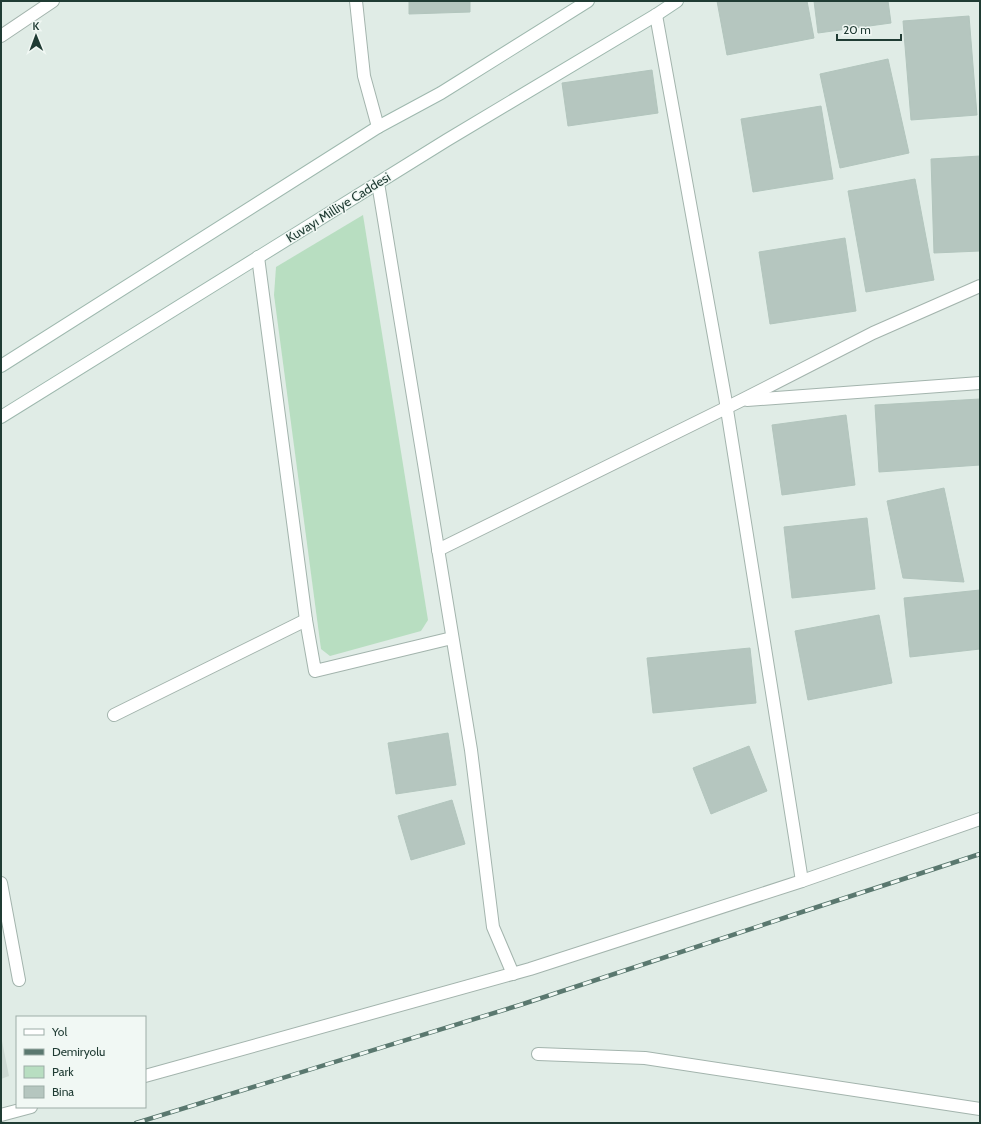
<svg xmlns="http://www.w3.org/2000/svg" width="981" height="1124" viewBox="0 0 981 1124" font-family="Cabin,sans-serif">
<rect width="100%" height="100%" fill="#e0ece6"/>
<path fill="#cedbd5" d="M1,1036L9,1076L1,1079Z"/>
<path fill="#b8dec1" d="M363,215L428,620L421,631L330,656L321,649L274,295L276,267Z"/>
<g fill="#b5c6bf" stroke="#b2c5bd">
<path d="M409,1H470V12L409,14Z"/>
<path d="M717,1H807L814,38L727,55Z"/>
<path d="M814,1H888L891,23L818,33Z"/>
<path d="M969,16L977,115L911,120L903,21Z"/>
<path d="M888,59L909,153L840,168L820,74Z"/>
<path d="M652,70L658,113L568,126L562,83Z"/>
<path d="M821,106L833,179L753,192L741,119Z"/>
<path d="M980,156V251L934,253L931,159Z"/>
<path d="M915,179L934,280L866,292L848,191Z"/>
<path d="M845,238L856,311L770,324L759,252Z"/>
<path d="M980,399V465L879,472L875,405Z"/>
<path d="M846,415L855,485L782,495L772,425Z"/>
<path d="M944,488L964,582L903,578L887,501Z"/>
<path d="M867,518L875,589L792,598L784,527Z"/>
<path d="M980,590V649L910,657L904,598Z"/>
<path d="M879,615L892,683L808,700L795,631Z"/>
<path d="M750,648L756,703L653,713L647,658Z"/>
<path d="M448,733L456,785L396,794L388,743Z"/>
<path d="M749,746L767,791L711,814L693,768Z"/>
<path d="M452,800L465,844L411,860L398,816Z"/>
</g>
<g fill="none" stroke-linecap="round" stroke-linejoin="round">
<defs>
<g id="street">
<path d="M356,1L364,76L378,127"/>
<path d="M656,15L725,397L802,881"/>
<path d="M1,36L53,1"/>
<path d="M378,183L471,750L493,927L513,974"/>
<path d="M258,257L306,620L315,671L452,638"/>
<path d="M747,400L980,383"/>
<path d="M438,550L742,400L873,333L980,286"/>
<path d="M114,715L306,620"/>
<path d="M1,883L19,980"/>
<path d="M538,1054L645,1058L980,1109"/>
<path d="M145,1076L530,969L802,881L980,819"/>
<path d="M1,1115L31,1107"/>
</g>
<g id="secondary">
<path d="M1,366L378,127L441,93L588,1"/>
<path d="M1,417L447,140L656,15L677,1"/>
</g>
</defs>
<use href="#street" stroke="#a3b4ad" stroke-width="14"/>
<use href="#secondary" stroke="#9eb8ae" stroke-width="14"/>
<use href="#street" stroke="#fff" stroke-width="12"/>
<use href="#secondary" stroke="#fff" stroke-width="12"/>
<defs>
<path id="rail" d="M136,1123L520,1005L805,911L980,854"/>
</defs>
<use href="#rail" stroke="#5a786f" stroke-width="4.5"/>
<use href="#rail" stroke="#f1f8f4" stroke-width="3" stroke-dasharray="9" stroke-linecap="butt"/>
</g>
<g text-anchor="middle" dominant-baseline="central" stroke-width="3" stroke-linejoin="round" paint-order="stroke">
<g font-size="13" fill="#203c34" stroke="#f1f8f4">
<text transform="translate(338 207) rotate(-32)">Kuvayı Milliye Caddesi</text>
</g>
</g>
<rect width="981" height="1124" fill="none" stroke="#203c34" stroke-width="4"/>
<rect x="16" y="1016" width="130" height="92" fill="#f1f8f4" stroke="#9dada7"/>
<rect x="24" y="1029" width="20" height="6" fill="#ffffff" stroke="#9dada7"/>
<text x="52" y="1036" font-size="12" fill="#203c34">Yol</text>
<rect x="24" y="1049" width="20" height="6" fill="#5a786f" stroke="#9dada7"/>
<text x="52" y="1056" font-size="12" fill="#203c34">Demiryolu</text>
<rect x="24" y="1066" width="20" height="12" fill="#b8dec1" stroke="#9dada7"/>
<text x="52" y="1076" font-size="12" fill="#203c34">Park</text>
<rect x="24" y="1086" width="20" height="12" fill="#b5c6bf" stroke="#9dada7"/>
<text x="52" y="1096" font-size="12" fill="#203c34">Bina</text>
<g transform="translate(36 36) rotate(359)" stroke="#f1f8f4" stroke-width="3" paint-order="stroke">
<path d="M0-3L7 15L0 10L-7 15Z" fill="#203c34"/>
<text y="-6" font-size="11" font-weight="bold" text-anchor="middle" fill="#203c34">K</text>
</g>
<path d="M837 34v6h64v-6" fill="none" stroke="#203c34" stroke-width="2"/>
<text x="843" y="34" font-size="12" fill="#203c34" stroke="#f1f8f4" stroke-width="3" paint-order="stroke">20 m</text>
</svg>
